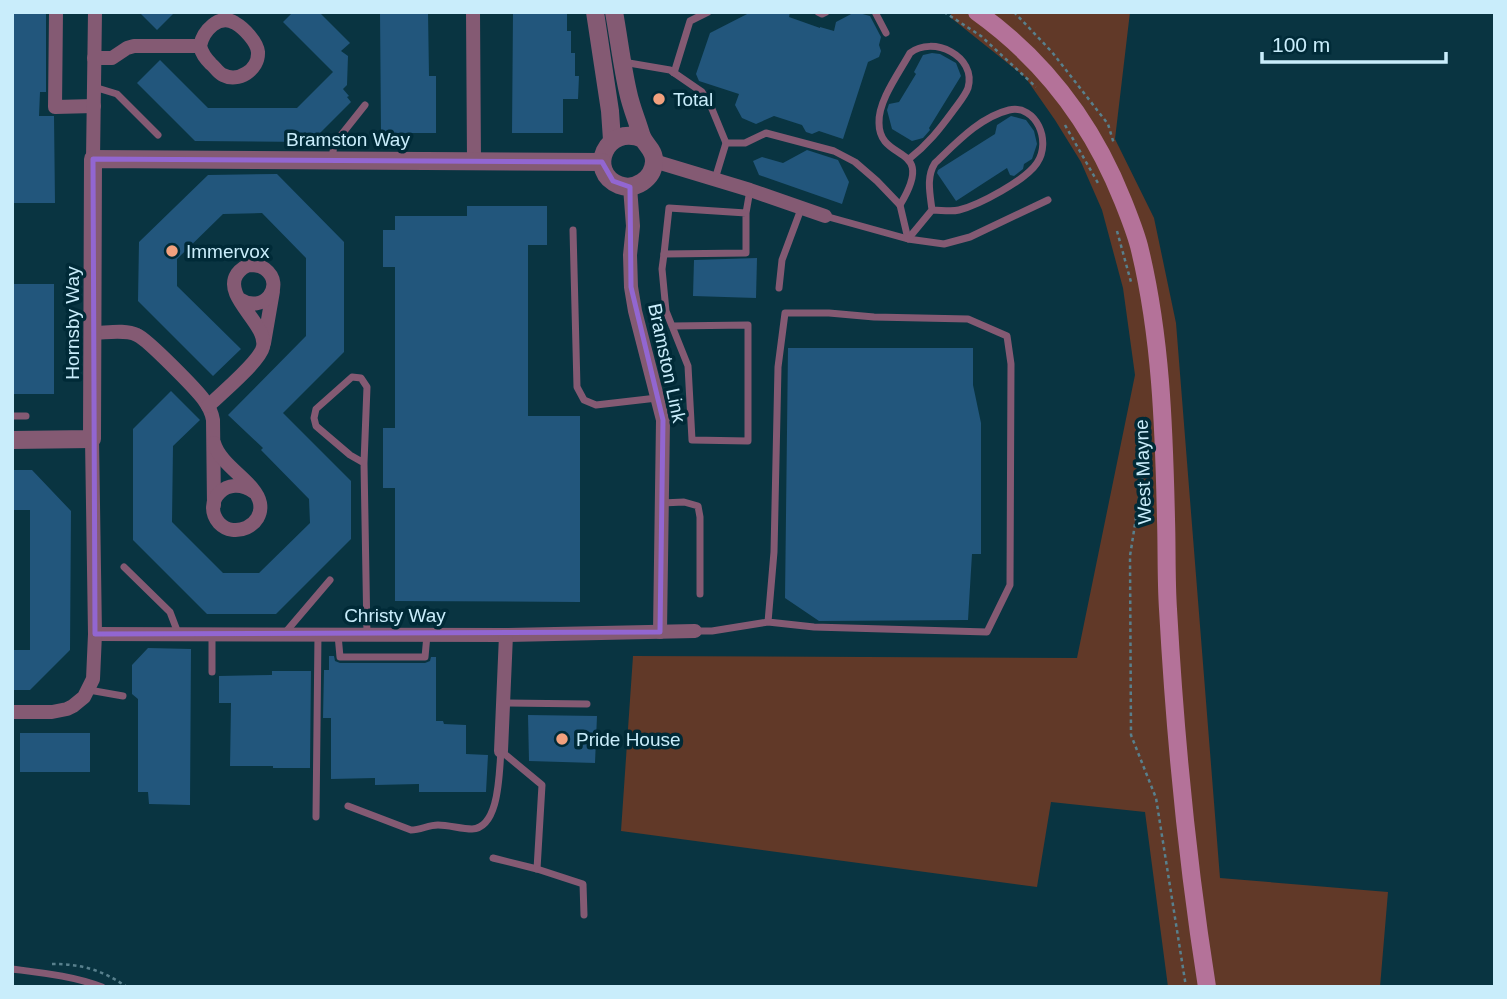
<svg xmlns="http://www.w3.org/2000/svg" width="1507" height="999" viewBox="0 0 1507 999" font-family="Arial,sans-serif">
<rect width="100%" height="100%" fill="#093441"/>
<path fill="#613928" d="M952,12H1130L1115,139L1154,218L1176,323L1220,878L1388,892L1380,987H1168L1145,812L1051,802L1037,887L621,831L633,656L1077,658L1135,375L1123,288L1102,210L1081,162L1055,120L1025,77L950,17Z"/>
<g fill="#22567c">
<path d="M12,12H46V92H40L39,116H54L55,203H12Z"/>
<path d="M139,12H175L157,30Z"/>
<path d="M293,12H319L350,43L341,51L348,56L347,85L343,89L349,96L347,97L351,102L311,142L195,141L137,83L160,60L208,108H297L333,72L283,22Z"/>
<path d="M380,12H428L429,76H436V133H381Z"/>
<path d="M513,12H567V31H571V53H575V76H579L578,99H563V133H512Z"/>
<path d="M751,12H790L789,17L820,28V27L834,31L836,22L855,12L870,16L881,37L879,45L881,51L879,57L868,62L843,139L819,131L812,134L806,132L802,125L774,116L756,124L742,118L735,105L739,94L699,81L696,74L710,33Z"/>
<path d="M932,53L940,54L956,63L961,76L929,128L930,130L923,138L912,141L892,129L887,110L889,104L899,102L916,74L914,72L923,55Z"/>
<path d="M1011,116L1026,120L1034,131L1037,144L1032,159L1024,164L1023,169L1014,176L1010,175L1007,168L956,201L937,173L938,170L995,134L997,125Z"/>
<path d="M807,150L838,160L849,182L842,204L759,175L753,161L762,157L783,163Z"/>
<path d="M277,174L344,242V352L283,413L351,481V539L276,614H207L133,540V429L171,391L200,420L173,446L172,522L223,573H259L310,523L309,499L261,450L263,448L228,415L306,336V258L262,213L223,214L177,259V286L241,349L213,376L138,301L139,242L208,175Z"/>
<path d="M467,206H547V245H528V416H580V602L395,601V488H383V428H395V267H383V230H395V216H467Z"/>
<path d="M757,258L756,298L693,296L694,260Z"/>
<rect x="12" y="284" width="42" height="110"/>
<path d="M788,348H973V385L981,423V554H972L968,620L819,621L785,598Z"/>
<path d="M12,470H32L71,511L70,650L30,690H12V650H30V510H12Z"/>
<path d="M148,648L191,649L190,805L149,804L148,792H138V699L132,694V665Z"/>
<path d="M329,656H334L335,661L340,663H425L430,661L431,657H436V721H443L444,724L466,725V754L488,755L486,792H419V784L375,785V778L331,779V718H323L324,670H329Z"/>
<path d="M272,671H311L310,768H273V766H230L231,703H219V676L272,675Z"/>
<path d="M528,715L597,716L595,763L529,761Z"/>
<rect x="20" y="733" width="70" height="39"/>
</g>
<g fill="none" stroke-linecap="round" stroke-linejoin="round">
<g stroke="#58808d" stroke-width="2.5" stroke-dasharray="3.5 3.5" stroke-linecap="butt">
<path d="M944,12L981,36L1036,87"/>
<path d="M1014,12L1052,52L1108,124L1114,144"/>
<path d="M1065,125L1098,183"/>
<path d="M1117,231L1131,282"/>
<path d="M1148,441L1130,556L1131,735L1156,798L1186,987"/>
<path d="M52,964C82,964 102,970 127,987"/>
</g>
<g stroke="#845a73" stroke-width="7">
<path d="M818,12L822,14L826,12"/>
<path d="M875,12L886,33"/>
<path d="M623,62L670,70L702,92L712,109L726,143"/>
<path d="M674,73L690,21L708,12"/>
<path d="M94,87L117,94L158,135"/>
<path d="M332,160L334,144L365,105"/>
<path d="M715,179L726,143H745L766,133L834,151L855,162L877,181L900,205L908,239L944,244L970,237L1048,200"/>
<path d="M900,205C938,142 879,164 879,123C878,101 899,73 910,53C933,35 977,56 968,88C965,96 958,104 953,111C939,130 928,144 909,159"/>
<path d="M746,213L669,208L664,254L746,253V213L750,190"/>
<path d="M825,216L908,239L932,210C930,193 926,177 935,163C956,143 980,117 1009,110C1036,104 1052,141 1037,163C1026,180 979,205 959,210C951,212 941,210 932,210"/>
<path d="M573,230L577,387L584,400L596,405L657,398"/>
<path d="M664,254L662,269L666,311L688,366L692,440L748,441V325L672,326"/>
<path d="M779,288L782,260L801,209"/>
<path d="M12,416H26"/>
<path d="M364,463L367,387L361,378L352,377L316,409L314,418L316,426L350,455L364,463L367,635"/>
<path d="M662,503L684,502L698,506L700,517V594"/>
<path d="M124,567L170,612L178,633"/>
<path d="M695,631H712L768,622L814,627L987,632L1010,585L1011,364L1007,336L968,319L874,317L829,313H785L778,367L774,552L768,622"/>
<path d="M212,634V672"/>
<path d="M284,634L330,580"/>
<path d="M338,635L340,657H425L427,635"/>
<path d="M89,690L123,696"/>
<path d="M503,703L587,704"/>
<path d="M501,751L542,785L537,869"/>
<path d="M348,806L411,830C421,830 428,825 438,825C449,825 461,829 472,829C500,828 499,771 501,751"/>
<path d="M316,817L318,634"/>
<path d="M493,858L537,869L583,884L584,915"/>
<path d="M12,969C43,973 73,976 102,987"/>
</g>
<g stroke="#845a73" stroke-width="14">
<path d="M56,12L55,107L94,106"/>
<path d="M473,12L474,161"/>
<path d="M94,58H112L127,48L134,46H200C203,31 219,13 235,23C244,28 257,42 258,52C259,70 238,83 223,75C218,73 215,67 211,64C205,58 202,54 200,46"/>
<path d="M93,159L95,12"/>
<path d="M654,161L750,190L825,216"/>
<path d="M630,187L633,226L630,255L631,287L635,311L663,420L660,632"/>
<path d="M93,333C106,333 125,329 137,335C147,339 197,390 204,400C209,407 212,413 213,420L214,505"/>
<path d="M264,343L273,291"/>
<path d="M208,406C220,395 260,361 263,347C268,324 222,297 237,274C240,270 245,266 250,265C255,265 261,266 265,269C286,285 264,315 239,299"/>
<path d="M214,443C221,467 256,482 260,503C264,526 234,539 219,523C201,502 227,473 254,492"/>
<path d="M95,634L506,635L695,631"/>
<path d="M12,712H52L67,709L73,706L84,697L93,679L95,634L92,439"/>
<path d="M501,751L506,635"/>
</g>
<g stroke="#845a73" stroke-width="18">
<path d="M595,12L610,111L612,140"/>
<path d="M614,12C619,39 622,66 628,92C631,107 637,120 641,134C644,145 655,149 654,162C653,179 635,191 619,185C586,172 606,123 643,139"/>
<path d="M12,440L92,439L93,159L602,162"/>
</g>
<path stroke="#b47299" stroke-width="18" d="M977,12C1044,60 1093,125 1123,201C1129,216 1135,231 1139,246C1161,335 1164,428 1166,519C1167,549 1166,579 1168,609C1175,735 1187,861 1207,987"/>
</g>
<path fill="none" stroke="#9266d1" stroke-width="5" stroke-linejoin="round" d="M93,159L602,162L613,181L630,187L631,287L663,420L660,632L95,634Z"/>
<g fill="#f2a17e" stroke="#002a37" stroke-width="2.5">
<circle cx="659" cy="99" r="7"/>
<circle cx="172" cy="251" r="7"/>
<circle cx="562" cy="739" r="7"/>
</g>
<g text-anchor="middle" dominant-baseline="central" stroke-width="7" stroke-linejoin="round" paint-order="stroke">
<g font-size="19" fill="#c9edfb" stroke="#002a37" text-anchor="start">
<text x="673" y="99">Total</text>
<text x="186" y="251">Immervox</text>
<text x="576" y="739">Pride House</text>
</g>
<g font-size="19" fill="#c9edfb" stroke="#002a37">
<text x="348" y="139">Bramston Way</text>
<text transform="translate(72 323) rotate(-90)">Hornsby Way</text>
<text transform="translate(667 363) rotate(78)">Bramston Link</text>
<text transform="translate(1143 472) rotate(-92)">West Mayne</text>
<text x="395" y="615">Christy Way</text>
</g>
</g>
<rect width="1507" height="999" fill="none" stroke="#c9edfb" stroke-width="28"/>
<path d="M1262 52v10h184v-10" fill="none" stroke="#c9edfb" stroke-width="3.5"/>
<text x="1272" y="52" font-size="21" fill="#c9edfb" stroke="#002a37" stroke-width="5" paint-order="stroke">100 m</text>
</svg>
